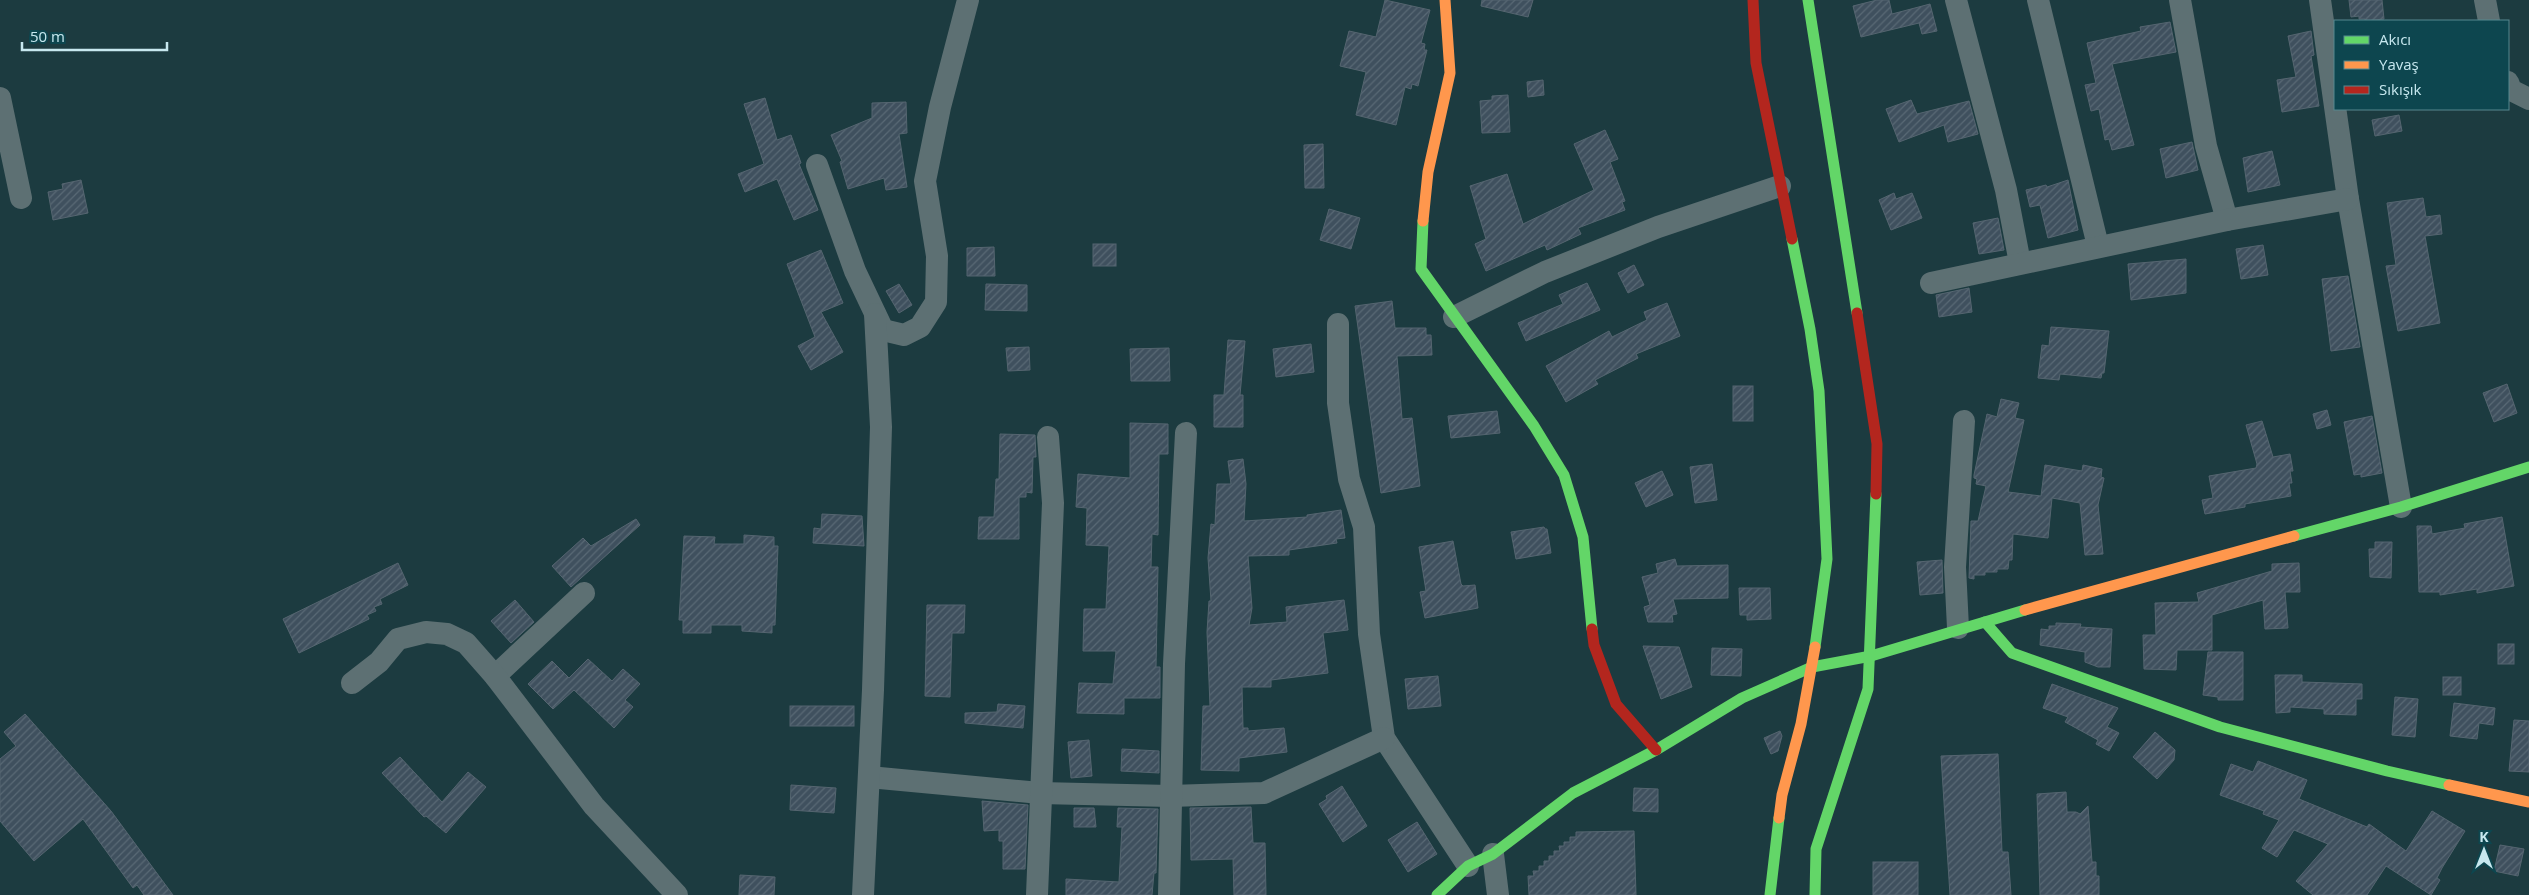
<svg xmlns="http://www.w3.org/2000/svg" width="2529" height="895" viewBox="0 0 2529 895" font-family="'Open Sans',sans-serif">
<defs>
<pattern id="building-hatch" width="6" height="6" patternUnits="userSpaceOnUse" patternTransform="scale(1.25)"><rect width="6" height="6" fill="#3f505e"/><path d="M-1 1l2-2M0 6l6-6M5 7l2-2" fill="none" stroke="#596975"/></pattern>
</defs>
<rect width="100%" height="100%" fill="#1c3b40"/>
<g fill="url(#building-hatch)" stroke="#556570">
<path d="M1385,0L1430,10L1421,43L1425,44L1424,50H1427L1418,86L1412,84L1411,89L1405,87L1396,125L1356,115L1366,72L1340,66L1349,31L1376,37Z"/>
<path d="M1482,0H1533L1528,17L1481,6Z"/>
<path d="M1877,0H1889L1892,14L1930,4L1937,31L1922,34L1919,23L1861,37L1853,6Z"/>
<path d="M2349,0H2382L2384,19L2365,21V19H2359V16L2351,17Z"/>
<path d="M2170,22L2176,52L2112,64L2134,145L2112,150L2109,139L2105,140L2099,109L2091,111L2085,85L2096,83L2087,43L2141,31L2140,27Z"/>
<path d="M2311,31L2314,55L2311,56L2319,106L2282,112L2277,80L2296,77L2288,36Z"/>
<path d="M1543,80L1544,95L1528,97L1527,82Z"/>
<path d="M1508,95L1510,132L1482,133L1480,101L1492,100V96Z"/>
<path d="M765,98L777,140L791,135L801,163L799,164L818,210L794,220L777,179L745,192L738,174L764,164L744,104Z"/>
<path d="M1911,100L1917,114L1969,101L1978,134L1948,142L1944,125L1899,142L1886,109Z"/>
<path d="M906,102L907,133L899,134L907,187L886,190L884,178L848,189L840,162L842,161L831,135L872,118V103Z"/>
<path d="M2399,115L2402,131L2375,136L2372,120Z"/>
<path d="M1605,130L1618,159L1610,162L1625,201L1622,202L1625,210L1578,228L1581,234L1547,250L1545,245L1486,271L1475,244L1486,239L1470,186L1507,174L1523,224L1594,190L1574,144Z"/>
<path d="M2192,142L2198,170L2166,178L2160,149Z"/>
<path d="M1323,144L1324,188H1305L1304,145Z"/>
<path d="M2272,151L2280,185L2248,192L2243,158Z"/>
<path d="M81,180L88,213L53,220L48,192L63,189L62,184Z"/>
<path d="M2068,180L2078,230L2048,238L2040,205L2030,207L2026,190L2046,185L2047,187Z"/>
<path d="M1894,193L1896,199L1912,193L1922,218L1891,230L1879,200Z"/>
<path d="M2423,198L2426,217L2440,215L2442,234L2425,236L2440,323L2398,331L2386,266L2396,265L2387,203Z"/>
<path d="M1329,209L1360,218L1351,249L1320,240Z"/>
<path d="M1998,218L2004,250L1979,254L1973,223Z"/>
<rect x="1093" y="244" width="23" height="22"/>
<path d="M2263,245L2268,275L2241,279L2236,249Z"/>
<path d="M994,247L995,276H967V248Z"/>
<path d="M821,250L843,303L821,312L843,352L811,370L798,346L815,337L787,264Z"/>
<path d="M2186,259V293L2131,300L2128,264Z"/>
<path d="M1634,265L1644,285L1628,293L1618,273Z"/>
<path d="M2348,276L2360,347L2331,351L2322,279Z"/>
<path d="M1587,283L1600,310L1526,341L1518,323L1563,304L1559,295Z"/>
<path d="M899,284L912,305L899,313L886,291Z"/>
<path d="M986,284L1027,285V311L985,310Z"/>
<path d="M1969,288L1972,312L1939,317L1936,295Z"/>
<path d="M1392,301L1395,328H1426V335H1431L1432,355L1397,356L1402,419L1412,418L1420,486L1381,493L1355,306Z"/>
<path d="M1667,303L1680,336L1636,354L1638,358L1595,380L1598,384L1566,402L1546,366L1609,331L1612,337L1647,320L1644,312Z"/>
<path d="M2051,327L2109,331L2104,373H2102L2101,378L2060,374L2059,380L2038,378L2042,345L2049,346Z"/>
<path d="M1228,340L1245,341L1240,395H1243V427H1214V395H1224Z"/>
<path d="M1311,344L1314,372L1276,377L1273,349Z"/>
<path d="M1029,347L1030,370L1008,371L1006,348Z"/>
<path d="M1169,348L1170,381H1131L1130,349Z"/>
<path d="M2507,384L2517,413L2494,422L2483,393Z"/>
<rect x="1733" y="386" width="20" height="35"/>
<path d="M2001,399L2019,403L2015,418L2024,420L2008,492L2041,496L2045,465L2082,471L2083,465L2102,469L2101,477L2104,478L2098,505L2103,554L2085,555L2080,503L2052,498L2048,538L2013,534L2012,560H2009L2008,569H1997V572H1985V575H1974V579L1969,578L1971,521H1978L1986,486L1976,484L1977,479L1974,478V475L1987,414L1997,417Z"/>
<path d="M2327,410L2331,425L2317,429L2313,414Z"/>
<path d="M1497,411L1500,433L1451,438L1448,416Z"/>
<path d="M2372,416L2382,473L2361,477V474L2354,475L2344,422Z"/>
<path d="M2262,421L2273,457L2290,454L2293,471H2290L2292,483H2289L2291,496L2245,504V507L2205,514L2202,500L2213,498L2209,476L2256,468L2257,464L2246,425Z"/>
<path d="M1130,423L1168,424V454H1159L1158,535L1152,534L1151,567H1158L1156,667H1160V698H1124V714L1077,713L1079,683L1113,684L1116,651H1083L1084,609H1106L1109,546L1086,545L1087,508L1076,507L1078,474L1130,478Z"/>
<path d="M1000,434L1035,435L1036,457H1033L1032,493L1026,492V497H1019V539H978L979,517H994L996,479H999Z"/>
<path d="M1243,459L1246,484L1244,521L1307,517V515L1341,510L1345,538L1336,539L1337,543L1289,550V555L1248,556L1252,608L1249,625L1287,622L1286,607L1344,600L1348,630L1323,633L1328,673L1271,680V687H1242L1243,728H1248V731L1284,728L1287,752L1239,758V771L1201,770L1203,706H1210L1207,632L1209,601H1211L1208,558L1211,524L1215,525L1217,484H1231L1228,461Z"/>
<path d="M1712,464L1717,500L1695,503L1690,467Z"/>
<path d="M1662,471L1673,495L1646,507L1635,483Z"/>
<path d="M822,514L862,516L864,546L813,543L814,528L821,529Z"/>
<path d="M2502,517L2514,586L2477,593V589L2440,595V592H2419L2417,526H2431L2432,534L2465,528L2464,524Z"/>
<path d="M636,519L640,525L571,587L552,566L583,538L591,546Z"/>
<path d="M1544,527L1545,529H1547L1551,553L1516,559L1511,532Z"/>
<path d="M744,535L774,537V546H778L775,625H772V633L742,631V625H711V633H683V620H679L684,536L715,537L714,544H744Z"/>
<path d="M1453,541L1461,584L1463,586L1475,585L1478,608L1425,618L1420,592L1426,591L1419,547Z"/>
<path d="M2375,542H2392L2391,578L2370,577L2369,549H2375Z"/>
<path d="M1675,559L1677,566L1728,565V598L1673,599L1677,614L1672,615L1673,622H1648L1644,607L1650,605L1642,577L1658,573L1656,564Z"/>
<path d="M1942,560L1943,593L1920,595L1917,562Z"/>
<path d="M398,563L408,585L380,599L382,604L374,607L376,611L367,615L369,619L299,653L283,619Z"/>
<path d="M2299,563L2300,592H2285L2288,628L2265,629L2263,600L2212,615V650H2177L2176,670L2144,669L2143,635H2156L2155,603L2199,602L2197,593L2272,571V564Z"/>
<path d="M1739,588H1770L1771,619L1747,620V615H1740Z"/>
<path d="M515,600L534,622L511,643L491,621Z"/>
<path d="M927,605H965L964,633H952L950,697L925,696Z"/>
<path d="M2056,623L2081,624L2080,627L2112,629L2110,667H2098L2085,662V652L2040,645L2041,629L2049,630V626H2056Z"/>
<rect x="2498" y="644" width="16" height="20"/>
<path d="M1643,646L1679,647L1692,687L1661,699Z"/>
<path d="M1712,648L1742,649L1741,676L1711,675Z"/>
<path d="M2208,652H2243V700H2218V697L2203,695Z"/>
<path d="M588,659L612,681L623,669L640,684L625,700L633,707L614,728L574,690L553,709L528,684L552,661L569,678Z"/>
<path d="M2275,675H2302V682L2362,684V699H2356V715L2324,714V709L2290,707V712L2276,713Z"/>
<path d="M1438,676L1441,706L1408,709L1405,679Z"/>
<rect x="2443" y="677" width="18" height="18"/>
<path d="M2052,684L2118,708L2107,727L2119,733L2109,751L2096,744L2098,740L2065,722L2068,717L2043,708Z"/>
<path d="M2395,697L2418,699L2415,737L2392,735Z"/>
<path d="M2454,703L2495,708L2493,725L2479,723L2477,739L2450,736Z"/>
<path d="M998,704L1025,706L1023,728L965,723V713L997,712Z"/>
<rect x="790" y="706" width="64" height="20"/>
<path d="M25,714L111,811L173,895H144L137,885L133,888L83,819L34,861L0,821V759L16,746L4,732Z"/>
<path d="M2514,720L2529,721V772L2509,771Z"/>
<path d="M1780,731L1782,736L1778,751L1771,754L1764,738Z"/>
<path d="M2155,732L2175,750L2174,760L2157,779L2133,757Z"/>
<path d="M1089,740L1092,776L1071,778L1068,742Z"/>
<path d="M1122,749L1159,751V773L1121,771Z"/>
<path d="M1998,754L2002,852H2008L2011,895H1950L1941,756Z"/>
<path d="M400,757L442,802L468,772L486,787L446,833L426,816L424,817L382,773Z"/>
<path d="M2258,761L2307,780L2299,799L2367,827L2369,824L2406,851L2432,811L2465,831L2442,868L2437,878L2440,880L2431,895L2386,866L2367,895H2313L2296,881L2328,844L2294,830L2277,857L2262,848L2279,820L2263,814L2264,811L2220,795L2231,764L2253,772Z"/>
<path d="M791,785L836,788L834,813L790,810Z"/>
<path d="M1342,786L1367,826L1343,842L1319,804L1327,799L1326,796Z"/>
<path d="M1634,788L1658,789V812L1633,811Z"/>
<path d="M2066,792L2067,812H2076L2080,814L2088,806L2092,862H2096V876H2099V895H2040L2037,794Z"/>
<path d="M982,801L1028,805L1025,869H1003V841H999V830L984,831Z"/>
<path d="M1251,807L1253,843H1265L1266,895H1234L1233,859L1191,860L1190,808Z"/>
<path d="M1074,808H1094L1096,827H1074Z"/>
<path d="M1118,808L1158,809L1156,873H1154L1152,895H1066V879L1119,882L1122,827H1117Z"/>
<path d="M1417,822L1437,854L1408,872L1388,840Z"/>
<path d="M1634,831L1636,895H1529L1528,876H1534L1533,871H1539V866H1544V861H1549V856H1554V851H1560L1559,846H1564V842H1570V837H1576V832Z"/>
<path d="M2500,845L2524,849L2518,876L2494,871Z"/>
<rect x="1873" y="862" width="45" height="33"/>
<path d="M740,875L775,877L774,895H739Z"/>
</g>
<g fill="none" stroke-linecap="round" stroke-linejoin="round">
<g stroke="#5d7073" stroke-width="22">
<path d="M1956,0L2006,190L2020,263"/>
<path d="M2038,0L2098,246"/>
<path d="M2180,0L2206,146L2227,220"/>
<path d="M2320,0L2348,199L2401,507"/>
<path d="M2485,0L2489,21"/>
<path d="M2508,82L2511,90L2529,99"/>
<path d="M0,98L21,198"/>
<path d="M817,165L855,271L883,330L904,335L920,327L936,302L937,256L925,181L940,107L968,0"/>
<path d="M1931,283L2227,220L2348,199"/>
<path d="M1454,317L1545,272L1658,227L1780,186"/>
<path d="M1338,324V403L1349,479L1364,527L1369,634L1384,738L1468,866"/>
<path d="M1958,628L1955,567L1964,421"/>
<path d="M495,676L584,593"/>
<path d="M352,683L379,662L398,639L426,632L447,634L466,643L495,676L594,806L677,895"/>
<path d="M869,777L1040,793L1170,796L1264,793L1384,738"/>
<path d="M1493,854L1498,895"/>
<path d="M863,895L873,690L881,427L875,314"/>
<path d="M1037,895L1053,503L1048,437"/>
<path d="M1169,895L1174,664L1186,433"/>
</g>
<g stroke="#63d668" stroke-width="11">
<path d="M1808,0L1857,313"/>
<path d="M1423,221L1421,269L1534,426L1564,475L1583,537L1592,629"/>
<path d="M1792,239L1810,329L1819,391L1827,559L1815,647"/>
<path d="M2294,536L2401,507L2529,467"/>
<path d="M1985,622L2012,653L2220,727L2387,771L2449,785"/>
<path d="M1437,895L1468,866L1493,854L1573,793L1656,750L1742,698L1812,667L1871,656L2025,610"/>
<path d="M1770,895L1779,818"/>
<path d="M1815,895L1816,849L1868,689L1876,494"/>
</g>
<g stroke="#ff974d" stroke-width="11">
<path d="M1423,221L1428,172L1450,73L1445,0"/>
<path d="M2025,610L2294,536"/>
<path d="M2449,785L2529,802"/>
<path d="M1779,818L1782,795L1801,724L1815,647"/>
</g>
<g stroke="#b3261e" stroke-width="11">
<path d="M1753,0L1756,63L1792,239"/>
<path d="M1857,313L1877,444L1876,494"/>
<path d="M1592,629L1594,645L1616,704L1656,750"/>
</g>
</g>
<rect x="2334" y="20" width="175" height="90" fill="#0d464f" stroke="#57878f"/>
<rect x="2344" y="36" width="25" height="8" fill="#63d668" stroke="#57878f"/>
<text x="2379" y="45" font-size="15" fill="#c7e8ef">Akıcı</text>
<rect x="2344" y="61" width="25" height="8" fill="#ff974d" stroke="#57878f"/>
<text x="2379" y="70" font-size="15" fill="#c7e8ef">Yavaş</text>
<rect x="2344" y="86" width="25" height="8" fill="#b3261e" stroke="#57878f"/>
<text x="2379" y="95" font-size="15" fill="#c7e8ef">Sıkışık</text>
<g transform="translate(2484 850)" stroke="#0d464f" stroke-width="4" paint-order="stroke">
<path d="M0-4L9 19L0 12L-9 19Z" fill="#c7e8ef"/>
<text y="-8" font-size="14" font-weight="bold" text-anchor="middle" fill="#c7e8ef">K</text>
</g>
<path d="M22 42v8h145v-8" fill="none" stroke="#c7e8ef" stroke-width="2.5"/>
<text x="30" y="42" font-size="15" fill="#c7e8ef" stroke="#0d464f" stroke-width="4" paint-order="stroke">50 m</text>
</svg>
